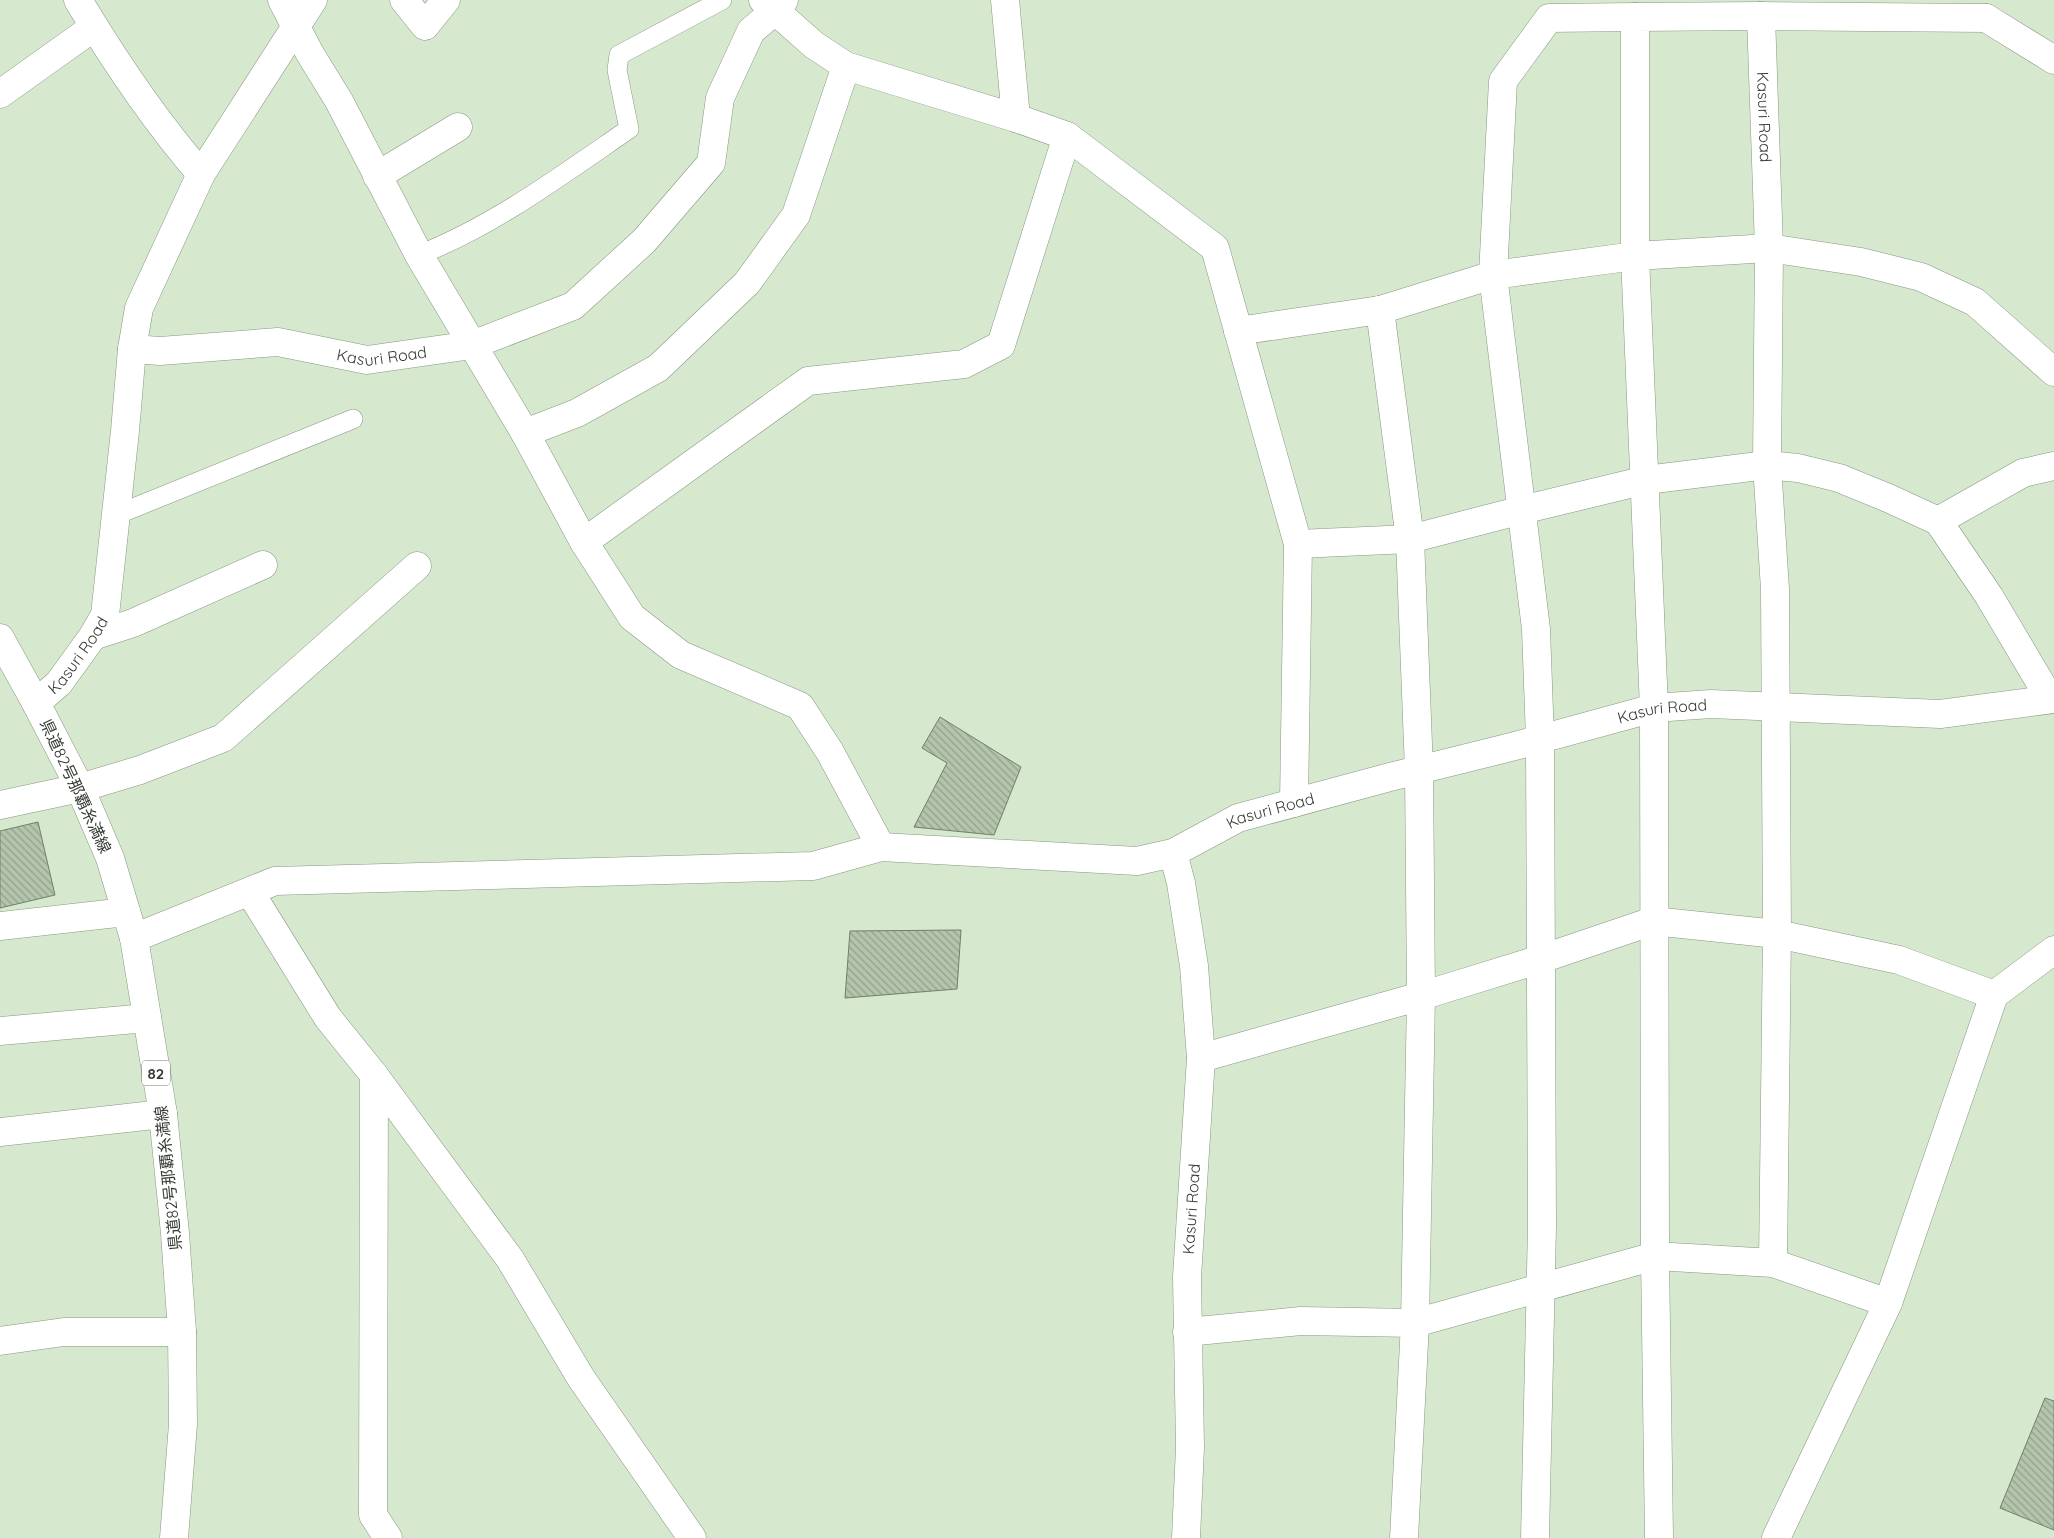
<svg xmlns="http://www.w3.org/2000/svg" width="2054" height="1538" viewBox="0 0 2054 1538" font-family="Quicksand,'Noto Sans JP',sans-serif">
<defs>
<pattern id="building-back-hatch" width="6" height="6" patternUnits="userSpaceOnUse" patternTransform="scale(1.25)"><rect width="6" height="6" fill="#b3c5ac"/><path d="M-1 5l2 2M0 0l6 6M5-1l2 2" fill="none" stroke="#92a18d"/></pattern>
</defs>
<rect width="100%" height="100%" fill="#d6e8ce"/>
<g fill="url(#building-back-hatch)" stroke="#708069">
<path d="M940,717L1021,767L994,835L914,827L947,763L922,748Z"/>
<path d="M38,822L55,895L0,908V831Z"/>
<path d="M961,930L957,989L845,998L850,931Z"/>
<path d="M2045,1398L2054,1401V1530L2000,1508Z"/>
</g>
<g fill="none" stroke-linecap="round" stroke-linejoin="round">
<defs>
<g id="lane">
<path d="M419,255C495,225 562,175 629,129L617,70L619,55L722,0"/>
<path d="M116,515L353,419"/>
</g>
<g id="street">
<path d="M78,0C114,60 155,121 201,174"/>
<path d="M282,0L309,52L339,101L419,255L525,433L584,542L632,617L681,655L800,706L830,752L881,847"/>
<path d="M404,0L425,26L446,0"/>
<path d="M763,0L814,45L846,66L1016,118L1067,136L1215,248L1298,544L1294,803"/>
<path d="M1005,0L1016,118"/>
<path id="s1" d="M1761,16L1769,248L1767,465L1775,589L1777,934L1773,1263"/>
<path d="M1986,18L2054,60"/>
<path d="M0,94L94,27"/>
<path d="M377,176L458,127"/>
<path d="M1380,310L1410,539L1419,770L1421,996L1415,1323L1404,1538"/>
<path d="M1238,331L1380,310L1493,275L1635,256L1769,248L1861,262L1921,277L1975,302L2054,372"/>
<path id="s2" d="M132,349L160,351L278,342L367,360L472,345L573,306L644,241L711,163L720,98L751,31L776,10L784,0"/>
<path d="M525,433L577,413L658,368L747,283L796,215L846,66"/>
<path d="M1938,521L2023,473L2054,466"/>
<path d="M584,542L808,381L964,364L1001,345L1067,136"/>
<path d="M1298,544L1410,539L1522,510L1646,480L1767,465L1798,468L1839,478L1888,498L1938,521L1989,596L2050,699"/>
<path d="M93,636L133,623L263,565"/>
<path id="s3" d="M36,703L59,683L93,636L105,615L125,431L132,349L139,308L201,174L313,0"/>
<path d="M0,805L80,788L140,770L223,738L417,566"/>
<path d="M1173,853L1181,883L1194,966L1201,1058L1187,1277L1190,1447L1186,1538"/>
<path d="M250,892L328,1018L374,1075L510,1259L581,1378L692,1538"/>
<path d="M0,926L126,912"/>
<path id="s4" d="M134,938L275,881L813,866L881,847L1137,861L1173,853L1238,818L1390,777L1515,746L1654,708L1711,704L1940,714L2054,699"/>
<path d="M0,1031L147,1018"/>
<path d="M1201,1058L1421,996L1541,959L1653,921L1777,934L1899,960L1994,995"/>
<path d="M374,1075L373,1515L388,1538"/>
<path d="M0,1132L163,1114"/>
<path d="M1187,1332L1301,1321L1415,1323L1655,1256L1773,1263L1888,1303"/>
<path d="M0,1341L64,1332H182"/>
<path d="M1535,1538L1542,1226L1540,739L1536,629L1493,275L1503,81L1549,18L1635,17"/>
<path d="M1659,1538L1655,1256L1654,708L1635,256V17L1761,16L1986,18"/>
<path d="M1776,1538L1888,1303L1994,995L2054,950"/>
</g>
<path id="primary" d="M0,638L36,703L80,788L110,858L134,938L163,1114L175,1233L182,1332L183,1424L174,1538"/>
</defs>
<use href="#lane" stroke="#879880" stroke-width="20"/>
<use href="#street" stroke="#879880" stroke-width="29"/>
<use href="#primary" stroke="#879880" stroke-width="29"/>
<use href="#lane" stroke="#fff" stroke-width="19"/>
<use href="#street" stroke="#fff" stroke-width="28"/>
<use href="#primary" stroke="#fff" stroke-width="28"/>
</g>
<g text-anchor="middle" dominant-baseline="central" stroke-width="4" stroke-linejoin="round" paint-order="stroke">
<rect fill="#fff" stroke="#727670" stroke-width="1" x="142" y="1060.5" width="28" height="25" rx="4"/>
<g font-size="15" font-weight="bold" fill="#353c32">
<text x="156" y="1073">82</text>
</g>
<g font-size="16" fill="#353c32" stroke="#fff">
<text stroke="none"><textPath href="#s1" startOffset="101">Kasuri Road</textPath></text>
<text stroke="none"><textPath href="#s2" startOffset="252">Kasuri Road</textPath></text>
<text stroke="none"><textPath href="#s3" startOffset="64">Kasuri Road</textPath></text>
<text stroke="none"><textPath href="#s4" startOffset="1566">Kasuri Road</textPath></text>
<text transform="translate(76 786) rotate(65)">県道82号那覇糸満線</text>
<text stroke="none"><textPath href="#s4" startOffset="1161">Kasuri Road</textPath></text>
<text transform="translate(168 1178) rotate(-96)">県道82号那覇糸満線</text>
<text transform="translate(1191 1209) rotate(-86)">Kasuri Road</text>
</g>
</g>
</svg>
